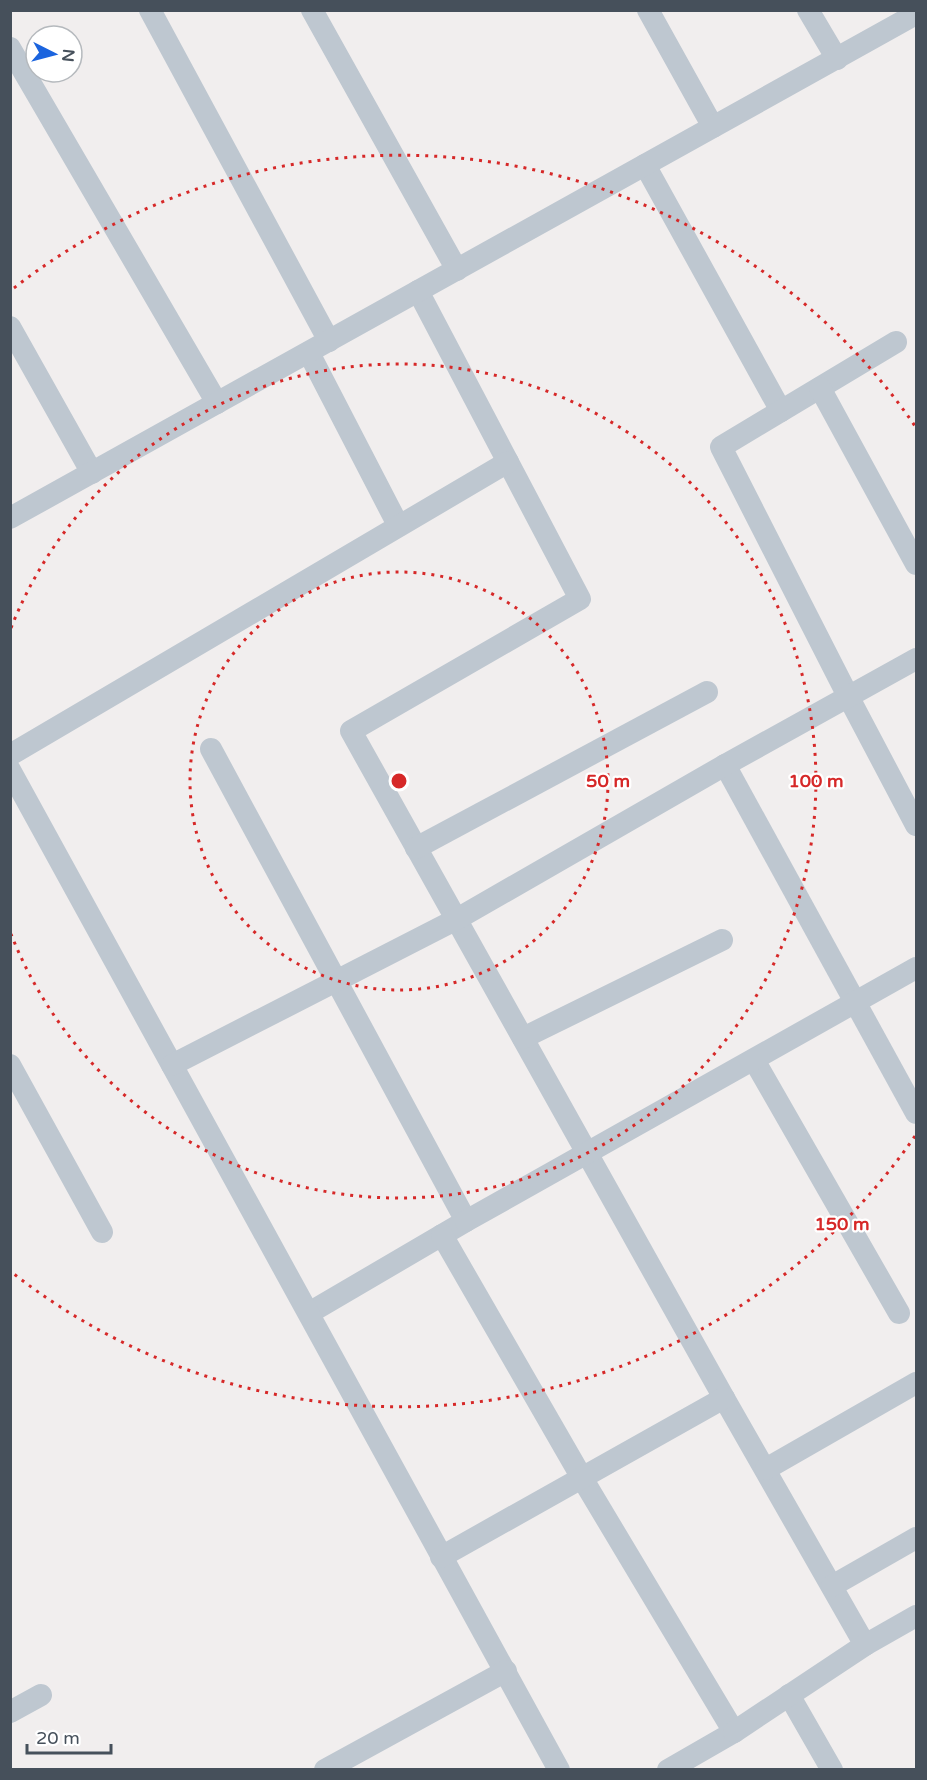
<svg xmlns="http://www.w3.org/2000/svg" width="927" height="1780" viewBox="0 0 927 1780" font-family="'Varela Round',sans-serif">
<rect width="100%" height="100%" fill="#f1eeee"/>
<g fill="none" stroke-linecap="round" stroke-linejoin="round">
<g stroke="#bec7d0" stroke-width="22">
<path d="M150,10L329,341"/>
<path d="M312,10L457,270"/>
<path d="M648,10L713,127"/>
<path d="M808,10L837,59"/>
<path d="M10,48L217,403"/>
<path d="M645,165L781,411"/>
<path d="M418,291L580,599L351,731L724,1398L865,1645"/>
<path d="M10,327L92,473"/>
<path d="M896,342L721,447L849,698L916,825"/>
<path d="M309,353L398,525"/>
<path d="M820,388L916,564"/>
<path d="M10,518L916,14"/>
<path d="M211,749L466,1221L309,1313"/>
<path d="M10,755L508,462"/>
<path d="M725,765L916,1113"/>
<path d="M10,770L559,1770"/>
<path d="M416,848L707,692"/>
<path d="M523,1038L722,940"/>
<path d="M754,1060L899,1313"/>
<path d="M10,1065L102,1232"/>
<path d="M172,1065L457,919L725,765L916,659"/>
<path d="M466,1221L916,968"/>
<path d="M442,1235L582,1478L734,1732L668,1770"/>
<path d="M766,1469L916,1383"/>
<path d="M441,1557L724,1398"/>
<path d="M832,1586L916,1538"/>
<path d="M789,1695L832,1770"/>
<path d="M10,1712L41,1695"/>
<path d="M734,1732L865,1645L916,1616"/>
<path d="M325,1770L506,1671"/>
</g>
</g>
<g fill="none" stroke="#d62828" stroke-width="3" stroke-dasharray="3 6">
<circle cx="399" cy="781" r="209"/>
<path d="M11 628A417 417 0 1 1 11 934"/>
<path d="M915 1136A626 626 0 0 1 14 1274M14 288A626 626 0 0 1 915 426"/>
</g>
<circle cx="399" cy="781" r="9" fill="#d62828" stroke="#fff" stroke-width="3"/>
<g font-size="18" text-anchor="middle" font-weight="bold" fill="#d62828" stroke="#fff" stroke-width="4.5" stroke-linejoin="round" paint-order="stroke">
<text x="608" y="787">50 m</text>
<text x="816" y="787">100 m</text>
<text x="842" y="1230">150 m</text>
</g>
<rect width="927" height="1780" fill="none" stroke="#46505b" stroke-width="24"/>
<g transform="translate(54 54) rotate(96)"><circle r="28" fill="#ffffff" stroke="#b5b9bd" stroke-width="1.5"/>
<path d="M0-4.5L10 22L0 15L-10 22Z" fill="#1b64de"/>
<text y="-9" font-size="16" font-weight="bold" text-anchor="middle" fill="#46505b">N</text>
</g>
<path d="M27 1744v9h84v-9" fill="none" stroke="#46505b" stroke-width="3"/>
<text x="36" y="1744" font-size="18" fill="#46505b" stroke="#ffffff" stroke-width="4.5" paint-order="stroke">20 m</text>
</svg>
